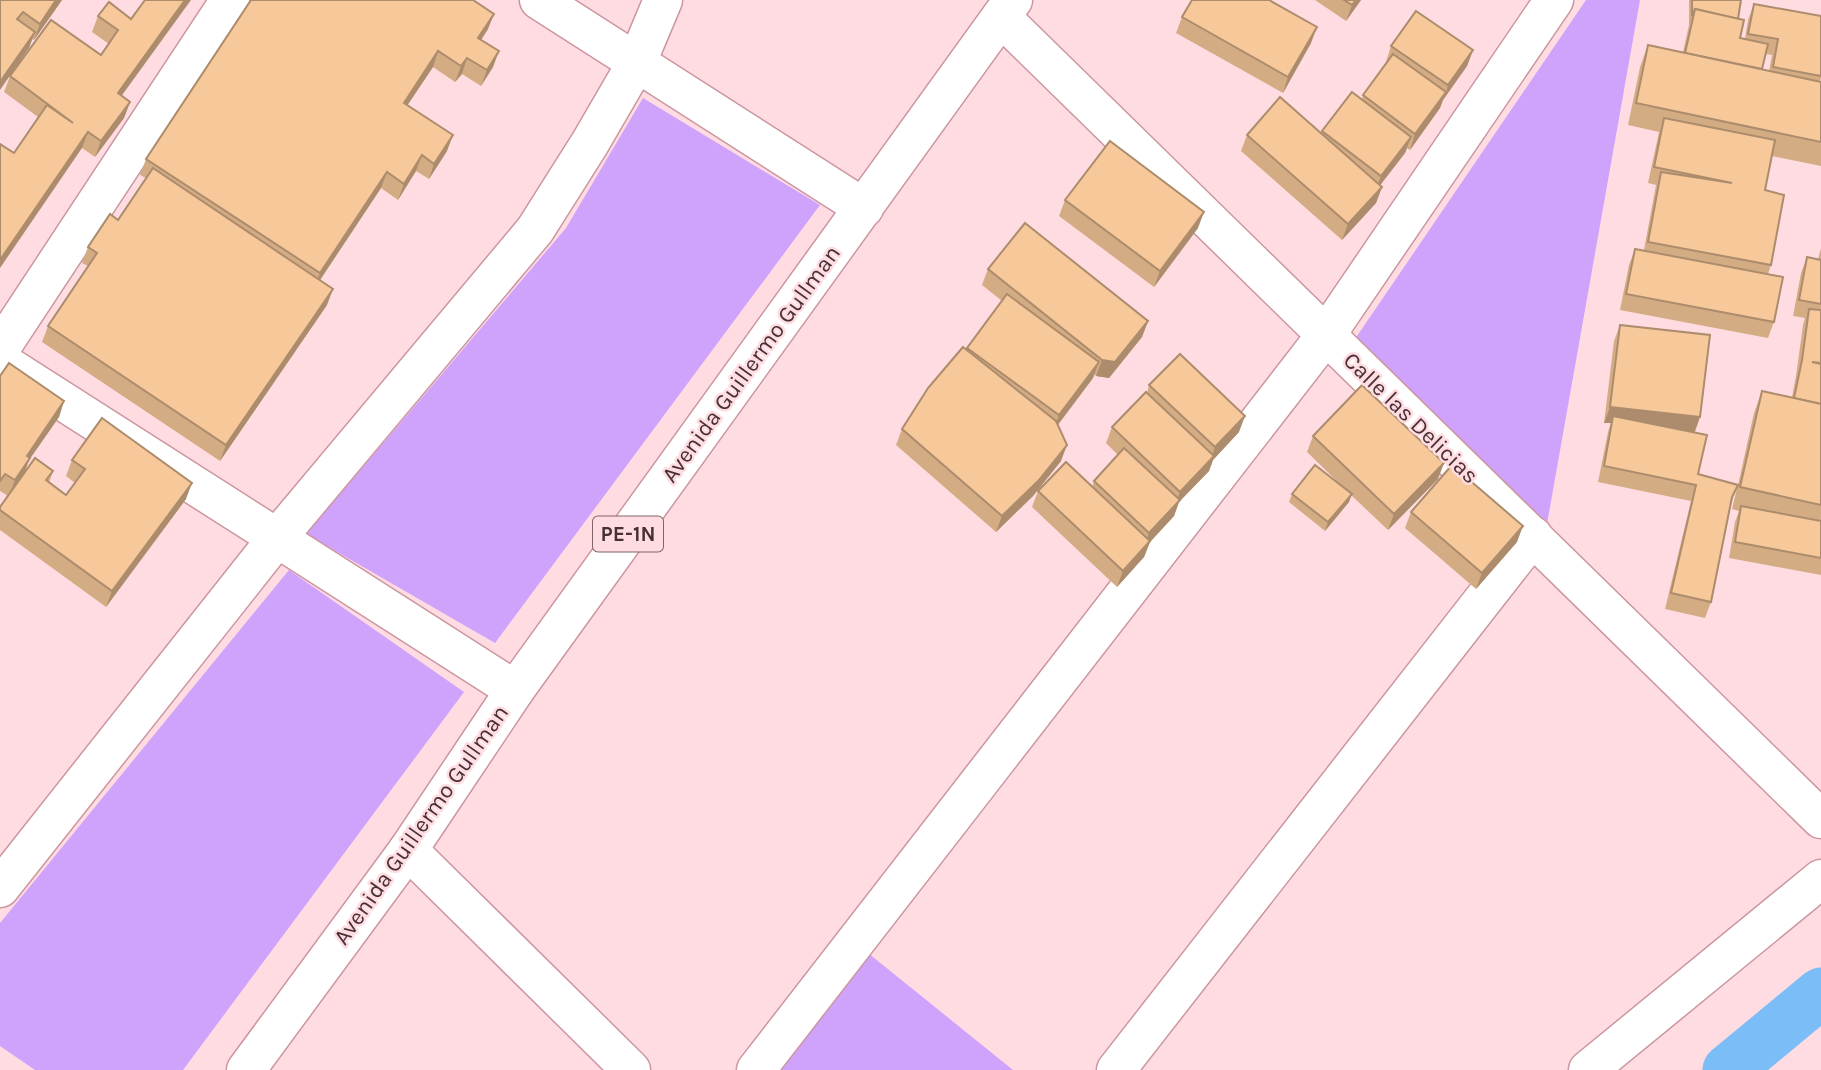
<svg xmlns="http://www.w3.org/2000/svg" width="1821" height="1070" viewBox="0 0 1821 1070" font-family="Karla,sans-serif">
<rect width="100%" height="100%" fill="#ffdce2"/>
<g fill="#cfa3fc">
<path d="M1586,0H1640L1547,524L1355,339Z"/>
<path d="M643,98L820,205L495,643L306,534L566,228Z"/>
<path d="M289,570L464,692L183,1070H35L0,1046V923Z"/>
<path d="M868,953L1013,1070H778Z"/>
</g>
<g fill="none" stroke-linecap="round" stroke-linejoin="round">
<path stroke="#7bbdf6" stroke-width="51" d="M1728,1070L1821,993"/>
<defs>
<g id="minor">
<path d="M539,0L864,208"/>
<path d="M1001,17L1821,819"/>
<path d="M0,349L230,0"/>
<path d="M0,361L515,690"/>
<path d="M408,850L631,1070"/>
<path d="M0,888L277,538L535,230L590,143L637,62L663,0"/>
<path d="M756,1070L1326,335L1554,0"/>
<path d="M1116,1070L1533,536"/>
<path d="M1588,1070L1821,879"/>
</g>
<path id="major" d="M246,1070L408,850L515,690L1013,0"/>
</defs>
<use href="#minor" stroke="#cc96a0" stroke-width="41"/>
<use href="#major" stroke="#cc96a0" stroke-width="41"/>
<use href="#minor" stroke="#fff" stroke-width="38"/>
<use href="#major" stroke="#fff" stroke-width="38"/>
</g>
<g fill="#d4ac84" fill-rule="evenodd">
<path d="M0,0H62L34,40L32,39L29,48Z"/>
<path d="M1315,0H1361L1346,21Z"/>
<path d="M1689,0H1741L1738,19L1740,38L1745,39L1748,20L1754,4L1821,16V78L1820,82H1821V166L1772,156L1765,190L1771,265L1768,274L1774,322L1768,338L1620,310L1629,265L1635,249L1644,250L1656,185L1648,183L1659,132L1628,125L1640,67L1648,45L1683,52L1689,25ZM1766,54L1772,55L1769,71L1762,69Z"/>
<path d="M98,16L131,19L121,96L130,102L124,118L95,157L82,148L14,153L38,117L4,92L10,76L101,55L109,44L92,32Z"/>
<path d="M1182,17L1311,43L1283,93L1176,33Z"/>
<path d="M488,29L481,40L493,67L481,86L462,74L455,82L433,67L407,106L447,151L429,179L416,171L398,200L381,188L320,280L327,305L220,461L42,342L48,326L88,266L82,263L88,247L118,220L146,178L140,175L146,159Z"/>
<path d="M1391,46L1473,50L1467,66L1443,100L1440,108L1410,150L1407,148L1405,153L1380,185L1382,187L1376,203L1342,240L1241,151L1247,135L1321,133L1322,131L1362,100L1363,95L1387,62H1386Z"/>
<path d="M1065,200L1198,228L1154,287L1059,216Z"/>
<path d="M1821,248V575L1729,558L1735,522L1739,511L1732,509L1737,488L1730,505L1711,602L1705,618L1665,609L1691,501L1598,482L1608,432L1611,423H1604L1614,341L1620,325L1700,417L1695,432L1698,474L1738,485L1754,413L1762,391L1792,397L1796,376L1803,325L1805,318L1793,316L1801,273L1807,257L1818,259Z"/>
<path d="M988,269L1148,321L1142,337L1109,378L1096,376L1094,374L1093,378L1058,425L1061,461L1033,496L996,532L896,445L902,429L966,350L1002,301L982,285Z"/>
<path d="M0,376L64,401L59,417L29,460L24,474L53,471L49,483L66,495L75,483L66,476L72,460L186,499L106,607L0,530V510L8,496L0,491Z"/>
<path d="M1149,385L1239,432L1213,460L1209,471L1179,502L1174,516L1150,542L1144,557L1117,587L1032,507L1038,491L1092,487L1094,481L1118,455L1106,443L1112,427L1147,393Z"/>
<path d="M1313,436L1438,479L1388,530L1351,495L1349,502L1325,531L1289,502L1292,494L1342,486L1307,452Z"/>
<path d="M1411,512L1517,542L1476,589L1405,528Z"/>
</g>
<g fill="#ac8c6c">
<path d="M56,0H62L34,40L40,24Z"/>
<path d="M185,0H191L112,109L118,93Z"/>
<path d="M1356,0H1361L1346,21L1352,5Z"/>
<path d="M494,14L488,29L472,54L478,38Z"/>
<path d="M1317,27L1311,43L1283,93L1288,77Z"/>
<path d="M35,32L29,48L0,90V82Z"/>
<path d="M1473,50L1467,66L1443,100L1440,108L1410,150L1415,134L1446,93L1448,85Z"/>
<path d="M438,51L433,67L398,119L404,103Z"/>
<path d="M499,51L493,67L481,86L487,70Z"/>
<path d="M467,58L462,74L455,82L461,66Z"/>
<path d="M130,102L124,118L95,157L101,141Z"/>
<path d="M88,132L82,148L0,268V260Z"/>
<path d="M453,135L447,151L429,179L434,164Z"/>
<path d="M1411,137L1405,153L1375,192L1381,176Z"/>
<path d="M422,155L416,171L398,200L404,184Z"/>
<path d="M387,172L381,188L314,289L320,273Z"/>
<path d="M1382,187L1376,203L1342,240L1348,224Z"/>
<path d="M1204,212L1198,228L1154,287L1160,271Z"/>
<path d="M333,289L327,305L220,461L226,445Z"/>
<path d="M1148,321L1142,337L1109,378L1096,376L1102,360Z"/>
<path d="M1099,362L1093,378L1053,431L1059,415Z"/>
<path d="M64,401L59,417L29,460L24,474L9,496L15,480L27,456Z"/>
<path d="M1610,407L1700,417L1694,433L1613,416L1611,423H1604Z"/>
<path d="M1245,416L1239,432L1213,460L1209,471L1179,502L1174,516L1150,542L1144,557L1117,587L1123,571L1143,549L1149,533L1175,506L1180,492L1211,459L1215,447Z"/>
<path d="M1067,445L1061,461L1033,496L996,532L1002,516Z"/>
<path d="M1444,463L1438,479L1388,530L1394,514Z"/>
<path d="M192,483L186,499L106,607L112,591Z"/>
<path d="M1352,494L1349,502L1325,531L1328,522Z"/>
<path d="M1523,526L1517,542L1476,589L1482,573Z"/>
</g>
<g fill="#f6c89a" stroke="#ac8c6c" stroke-width="2">
<path d="M0,0H56L40,24L23,12L17,19L35,32L0,82Z"/>
<path d="M145,0H185L118,93L130,102L101,141L88,132L0,260V144L14,153L47,105L73,123L10,76L51,20L101,55L118,30L98,16L109,2L131,19Z"/>
<path d="M251,0H473L494,14L478,38L499,51L487,70L467,58L461,66L438,51L404,103L453,135L434,164L422,155L404,184L387,172L320,273L146,159Z"/>
<path d="M1192,0H1269L1317,27L1288,77L1182,17Z"/>
<path d="M1344,0H1356L1352,5Z"/>
<path d="M1692,0H1741L1738,19L1695,9L1692,16Z"/>
<path d="M1754,4L1821,16V76L1773,67L1778,39L1748,34Z"/>
<path d="M1695,9L1744,20L1740,38L1768,44L1762,69L1685,53Z"/>
<path d="M1416,11L1473,50L1448,85L1391,46Z"/>
<path d="M1648,45L1821,82V142L1636,103Z"/>
<path d="M1393,54L1446,92L1415,134L1363,95Z"/>
<path d="M1352,92L1411,137L1381,176L1322,131Z"/>
<path d="M1280,97L1382,187L1348,224L1247,135Z"/>
<path d="M1664,118L1775,140L1765,190L1784,195L1771,265L1648,242L1661,172L1732,183L1654,167Z"/>
<path d="M1110,141L1204,212L1160,271L1065,200Z"/>
<path d="M153,168L333,289L226,445L48,326L97,253L88,247L110,214L118,220Z"/>
<path d="M1025,223L1148,321L1115,362L1102,360L988,269Z"/>
<path d="M1635,249L1783,277L1774,322L1626,294Z"/>
<path d="M1807,257L1821,260V304L1799,300Z"/>
<path d="M1007,294L1099,362L1059,415L967,348Z"/>
<path d="M1809,309L1821,310V363L1812,362L1821,364V404L1794,398L1802,360Z"/>
<path d="M1620,325L1710,335L1700,417L1610,407Z"/>
<path d="M963,347L1056,421L1067,445L1039,480L1002,516L902,429L928,388Z"/>
<path d="M1180,354L1245,416L1215,447L1149,385Z"/>
<path d="M9,363L64,401L27,456L30,458L15,480L5,474L0,481V376Z"/>
<path d="M1362,385L1444,463L1394,514L1313,436Z"/>
<path d="M1762,391L1821,404V505L1740,487Z"/>
<path d="M1146,392L1214,456L1180,492L1112,427Z"/>
<path d="M1613,416L1707,435L1698,474L1738,485L1732,497L1711,602L1671,593L1696,485L1604,466Z"/>
<path d="M102,418L192,483L112,591L0,510V507L35,458L53,471L46,480L66,495L85,469L72,460Z"/>
<path d="M1124,448L1180,500L1149,533L1094,481Z"/>
<path d="M1066,462L1150,541L1123,571L1038,491Z"/>
<path d="M1315,465L1352,494L1328,522L1292,494Z"/>
<path d="M1452,465L1523,526L1482,573L1411,512Z"/>
<path d="M1741,506L1821,521V558L1735,542Z"/>
</g>
<g text-anchor="middle" dominant-baseline="central" stroke-width="5" stroke-linejoin="round" paint-order="stroke">
<rect fill="#ffdce2" stroke="#7e6468" stroke-width="2" x="593" y="516.5" width="70" height="35" rx="5"/>
<g font-size="21" font-weight="bold" fill="#463034">
<text x="628" y="534">PE-1N</text>
</g>
<g font-size="23" fill="#463034" stroke="#ffdce2">
<text transform="translate(751 364) rotate(-54)">Avenida Guillermo Gullman</text>
<text transform="translate(1411 418) rotate(44)">Calle las Delicias</text>
<text transform="translate(421 825) rotate(-55)">Avenida Guillermo Gullman</text>
</g>
</g>
</svg>
